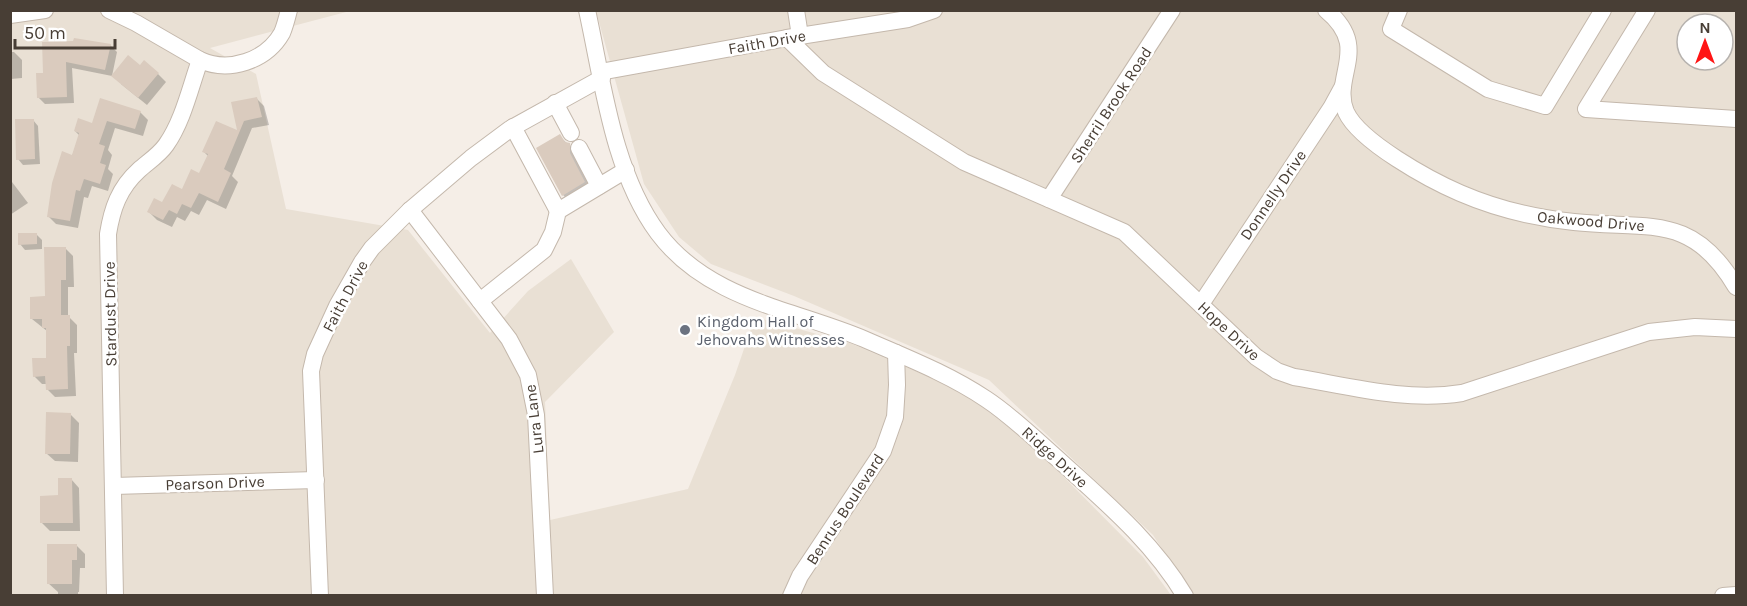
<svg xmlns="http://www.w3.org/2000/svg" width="1747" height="606" viewBox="0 0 1747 606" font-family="Karla,sans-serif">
<rect width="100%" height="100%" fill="#f5eee7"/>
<g fill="#e9e0d4" fill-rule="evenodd">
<path d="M10,11H350L210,48L256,74L286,209L408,230L490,333L528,291L571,259L614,332L545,402L550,520L688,489L735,375L755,317L850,343L960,390L1032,445L1143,557L1171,595H11Z"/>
<path d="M596,11H1736V595H1192L1153,535L989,380L794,296L711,264L679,237L644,184ZM1687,24H1723V60H1687Z"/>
</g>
<g fill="#0003">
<path d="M43,44L110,45L117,52L112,76L72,68L74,103L45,104L38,97L44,74Z"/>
<path d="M10,52H14L22,60V78L11,79L10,104Z"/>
<path d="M140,67L158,74L166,82L147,105L121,84Z"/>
<path d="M256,98L264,106L269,125L252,128L232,176L238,182L226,209L207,200L199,215L191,211L185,221L177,217L172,227L157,220L149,212L183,191L200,175L208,156L204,152L217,123L239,133L233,104Z"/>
<path d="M101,100L140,112L148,120L143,136L115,128L108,150L112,155L108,169L113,174L108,191L92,186L88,198L84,197L78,228L56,224L48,216L80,136L75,131L93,125Z"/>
<path d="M33,120L38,126L40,164L23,165L18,159Z"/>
<path d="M559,136L578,153L593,191L572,204L563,195L538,148Z"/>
<path d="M12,182L28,203L10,215V183Z"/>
<path d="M36,234L42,240V249L25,250L20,244Z"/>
<path d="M65,248L73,256L74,287H68V316L77,325V353H74L76,396L55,397L47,389V384H42L34,376L48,359L47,331L32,319L47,298Z"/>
<path d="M70,414L79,423L78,462L55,461L46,453Z"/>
<path d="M71,479L79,488L80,531H50L42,523Z"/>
<path d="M77,546L85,554V568H80L79,592H78V596H58V592L48,583Z"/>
</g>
<g fill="#dacbbe">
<path d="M74,38L111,44L105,70L66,62L67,97L37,98L36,73H43L42,42L73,41Z"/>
<path d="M128,55L140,65L144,60L159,73L138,98L111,76Z"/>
<path d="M257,97L262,117L244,121L224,169L231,173L218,202L199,193L191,208L182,204L177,214L169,210L163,220L147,212L154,198L162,202L172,184L182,189L191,169L199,173L208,154L202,152L216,121L237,130L231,102Z"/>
<path d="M100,98L141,111L135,129L107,121L99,144L105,146L100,163L106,165L100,184L84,179L80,191L76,190L70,221L47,217L52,183L62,151L72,155L79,133L74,131L78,118L92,123Z"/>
<path d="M15,119H34L35,159L16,160Z"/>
<path d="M560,134L565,142L570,143V153L585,182L562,196L536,148Z"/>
<path d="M18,233H37V244L18,245Z"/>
<path d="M44,247H66V280H61V315H70V346H67L68,389L46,390L45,376L33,377L32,358H46V328H42V319H30V297L45,296Z"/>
<path d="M46,412L71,413L70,454H45Z"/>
<path d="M58,478H72L73,523H40V496L58,495Z"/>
<path d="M47,544H77V560H72V584H47Z"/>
</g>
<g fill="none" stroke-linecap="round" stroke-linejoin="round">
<defs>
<g id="minor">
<path d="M109,10L136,23L200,60C229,73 266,61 282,33C285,26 287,18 289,10"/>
<path d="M587,10C603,83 613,172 658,233C708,300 793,309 864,339C905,357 949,374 986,399C1012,416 1035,439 1059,460C1105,502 1152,541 1185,596"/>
<path d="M796,10L800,36"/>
<path d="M1326,10C1372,48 1331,76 1346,112C1360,142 1430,180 1460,193C1497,209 1535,218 1574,222C1649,230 1692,212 1736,287"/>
<path d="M1399,10L1391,29L1488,89L1545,106L1603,10"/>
<path d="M1647,10L1586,109L1736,119"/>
<path d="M10,15L45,10"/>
<path d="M787,38L823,73L964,162L1124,232L1256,357L1277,371L1294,377C1349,386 1406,402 1462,393L1649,332L1695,327L1736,329"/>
<path d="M600,72L787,38L908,19L934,10"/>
<path d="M555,103L571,133"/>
<path d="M513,127L558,211"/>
<path d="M579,148L599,186"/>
<path d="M1049,199L1172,10"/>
<path d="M410,210L509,339L528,375L536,415L545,596"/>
<path d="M480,301L544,250L553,232L558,211L626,170"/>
<path d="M1201,304L1331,108L1343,86"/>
<path d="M114,486L316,480"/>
<path d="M115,596L108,234C112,209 119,188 139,170C148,162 159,155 166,145C183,121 190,88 200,60"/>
<path d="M320,596L311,371L315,354L337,306L362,262L372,248L410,210L471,158L510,129L602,78"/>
<path d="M791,596L800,576L883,451L895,417L897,385L896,353"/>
<path d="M1723,596L1736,595"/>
</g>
</defs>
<use href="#minor" stroke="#c4b8ac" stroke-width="18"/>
<use href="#minor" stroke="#fff" stroke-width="16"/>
</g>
<circle fill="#6b7280" stroke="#fff" stroke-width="2" cx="685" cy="330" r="6"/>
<g text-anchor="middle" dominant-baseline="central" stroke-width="5" stroke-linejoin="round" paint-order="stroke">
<g font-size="16" fill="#483e35" stroke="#fff">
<text transform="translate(767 42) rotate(-10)">Faith Drive</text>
<text transform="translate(1111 105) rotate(-57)">Sherril Brook Road</text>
<text transform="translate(1273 195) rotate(-56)">Donnelly Drive</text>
<text transform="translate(1591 221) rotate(5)">Oakwood Drive</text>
<text transform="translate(345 296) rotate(-62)">Faith Drive</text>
<text transform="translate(110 314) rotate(-91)">Stardust Drive</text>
<text transform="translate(1229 331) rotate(43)">Hope Drive</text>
<text transform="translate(534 419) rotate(-97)">Lura Lane</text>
<text transform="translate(1055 457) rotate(42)">Ridge Drive</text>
<text transform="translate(215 483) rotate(-2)">Pearson Drive</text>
<text transform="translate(845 509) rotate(-57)">Benrus Boulevard</text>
</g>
<g font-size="16" fill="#5b616d" stroke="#fff" text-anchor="start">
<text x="697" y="321">Kingdom Hall of<tspan x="697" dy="18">Jehovahs Witnesses</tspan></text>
</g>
</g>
<rect width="1747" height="606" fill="none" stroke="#483e35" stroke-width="24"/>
<g transform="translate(1705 42)"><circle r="28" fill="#ffffff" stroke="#b6b2ae" stroke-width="1.5"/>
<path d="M0-4.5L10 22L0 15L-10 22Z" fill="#ff1514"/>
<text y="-9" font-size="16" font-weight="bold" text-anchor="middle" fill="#483e35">N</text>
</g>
<path d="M15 39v9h100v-9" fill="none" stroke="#483e35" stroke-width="3"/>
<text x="24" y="39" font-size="18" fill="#483e35" stroke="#ffffff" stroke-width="4.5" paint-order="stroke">50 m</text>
</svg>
